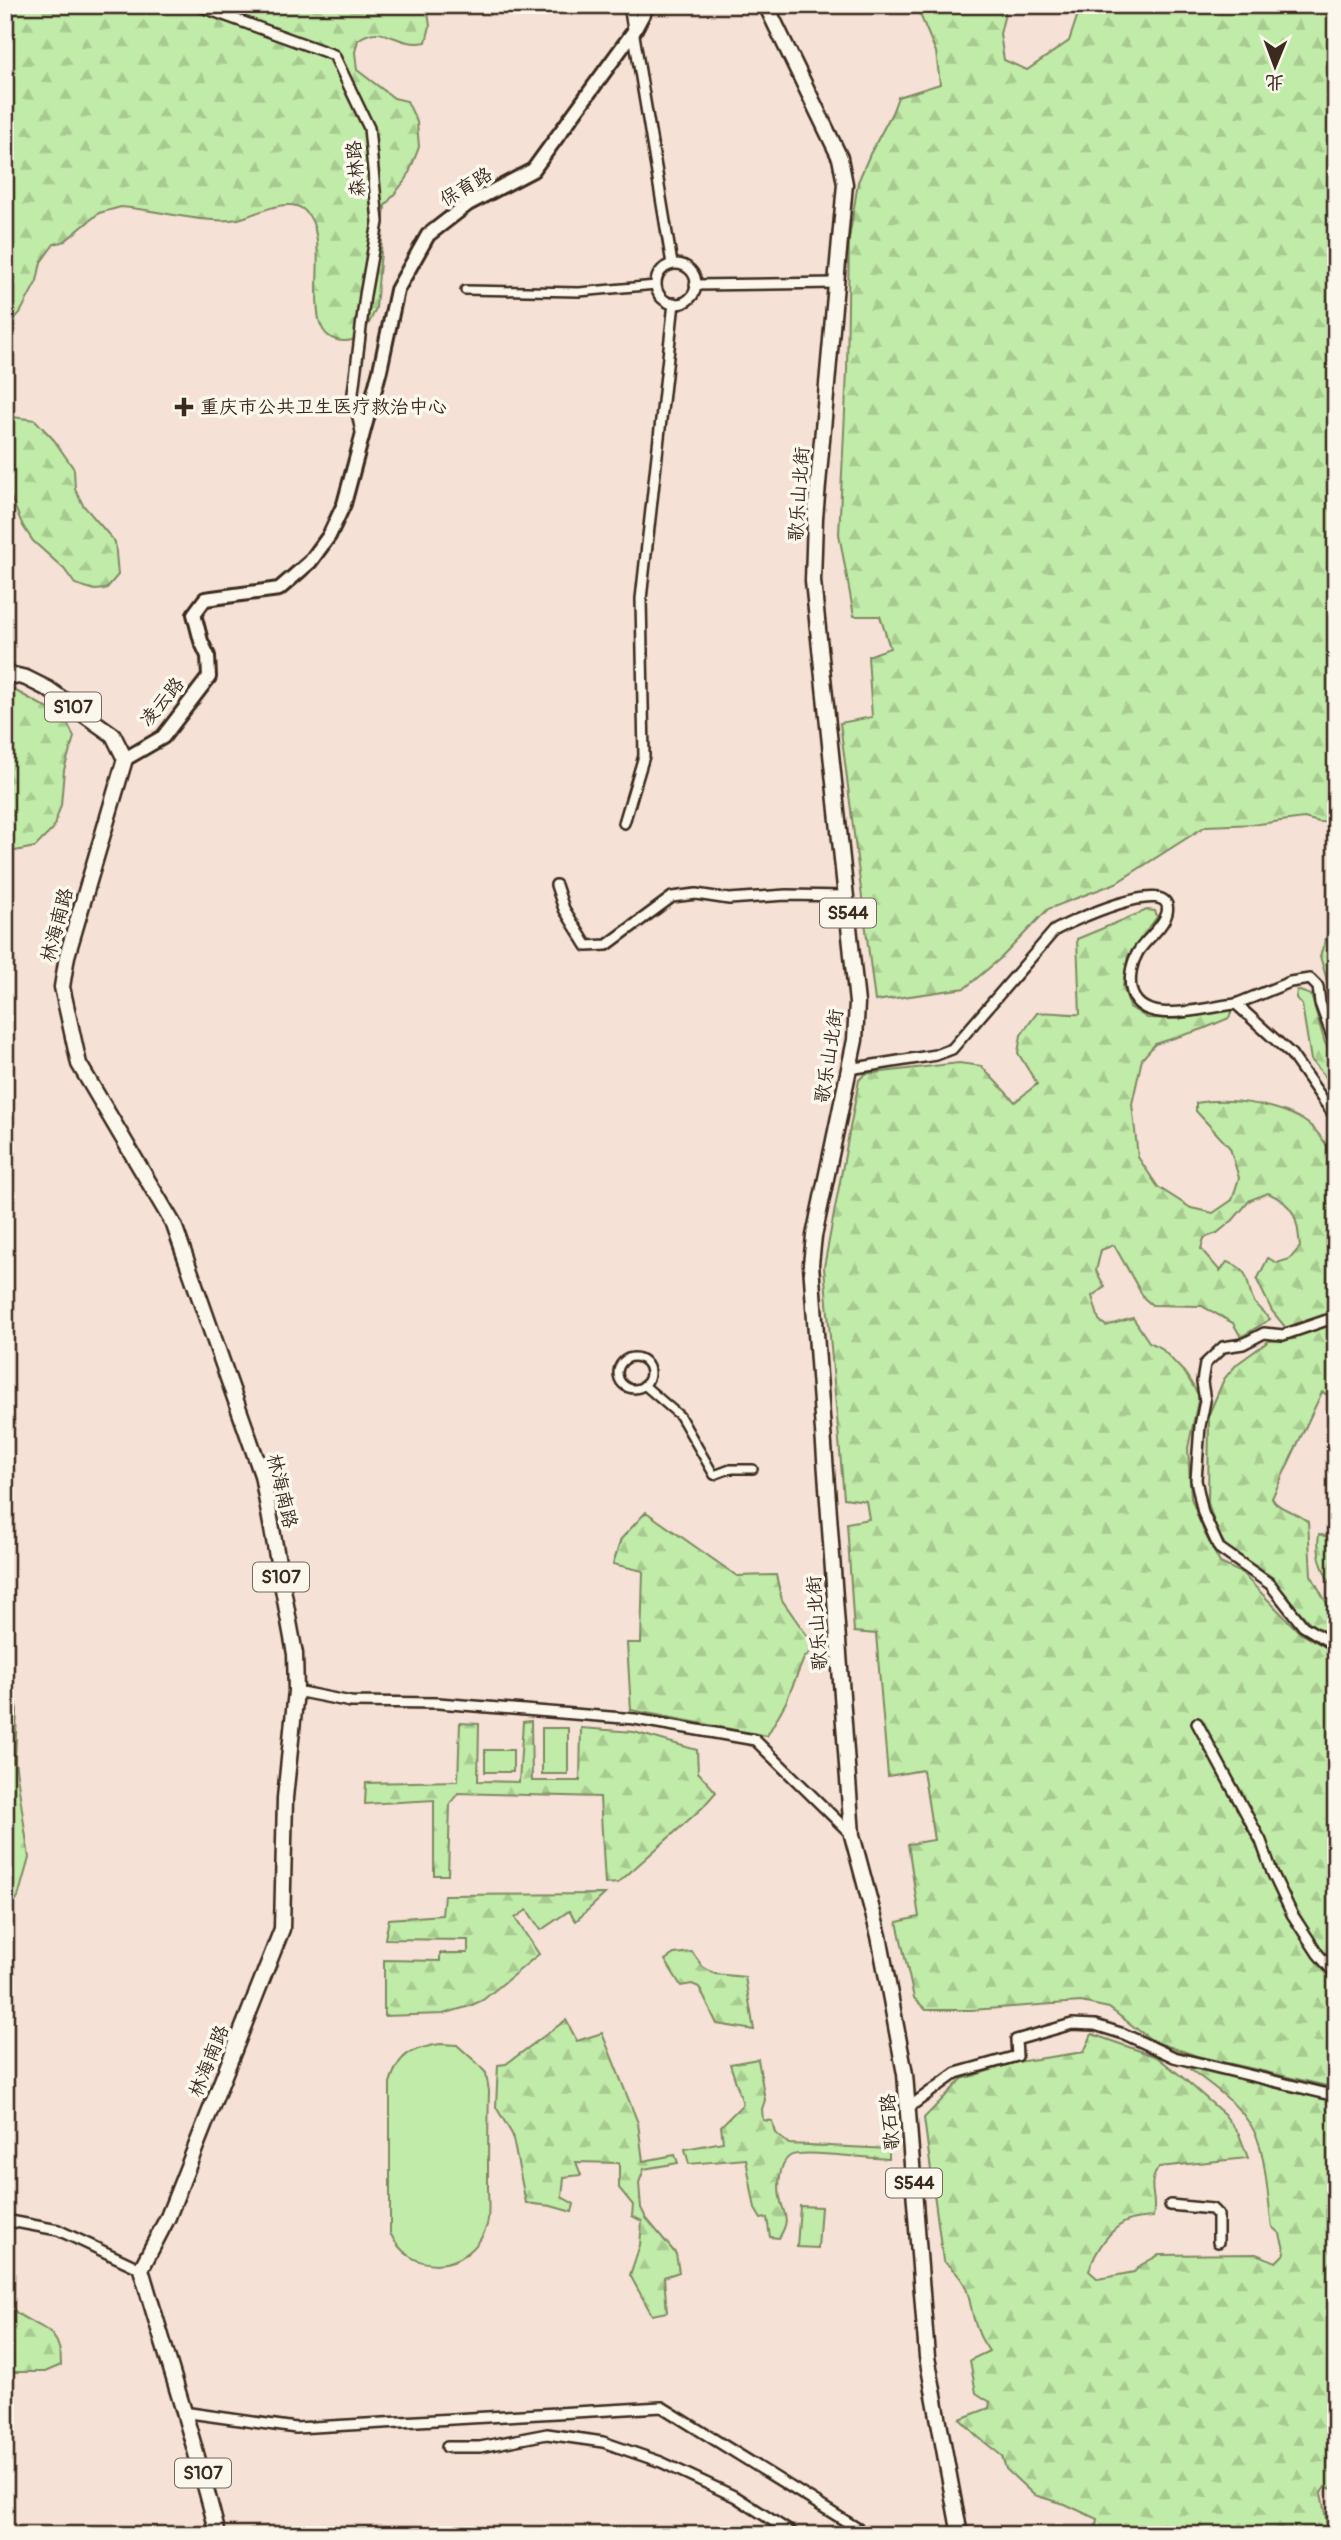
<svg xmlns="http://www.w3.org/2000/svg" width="1341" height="2540" viewBox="0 0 1341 2540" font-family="Pangolin,'LXGW WenKai TC',sans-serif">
<defs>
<pattern id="forest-firs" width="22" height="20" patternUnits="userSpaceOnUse" patternTransform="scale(1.75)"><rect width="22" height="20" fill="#c1eba8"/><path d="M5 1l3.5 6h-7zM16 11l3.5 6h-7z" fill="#a7ca90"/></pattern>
</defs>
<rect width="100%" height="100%" fill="#f5e1d5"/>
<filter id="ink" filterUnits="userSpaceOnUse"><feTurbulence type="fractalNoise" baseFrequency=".0143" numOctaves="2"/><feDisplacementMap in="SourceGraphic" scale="14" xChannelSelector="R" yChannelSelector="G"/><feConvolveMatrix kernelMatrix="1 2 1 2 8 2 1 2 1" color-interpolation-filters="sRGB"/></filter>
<g filter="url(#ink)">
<g fill="#c1eba8" stroke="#7e8a63" stroke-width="2">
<rect x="542" y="1728" width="26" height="46"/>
<rect x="485" y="1750" width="28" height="22"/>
<path d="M440,2044L457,2045L477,2063L486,2073L489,2091C488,2123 488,2155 488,2187C488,2199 490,2214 487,2225C480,2248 459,2264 436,2264C413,2263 400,2252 390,2233V2083C399,2053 411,2049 440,2044Z"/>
<path d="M800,2206L821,2207L818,2248L797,2247Z"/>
</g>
<g fill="url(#forest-firs)" stroke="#7e8a63" stroke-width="2">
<path d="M5,5H427L430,26L426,42C395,48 384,21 358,40L355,52L357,70L394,98L407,101L417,122L419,147L407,178L385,206L376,308C370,322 363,341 345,341C291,341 338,239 304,210C288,196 255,215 238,219C211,225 160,211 131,208L121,207L99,213L65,241L54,244L41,262L37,281L20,313L5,329Z"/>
<path d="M916,5H1007L1000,34L1004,60L1027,70L1069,41L1081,5H1336V822H1319L1304,818L1259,824L1206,826L1116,883L1048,909L1001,958L965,988L875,1001L840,723L872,717L868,656L890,648L880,616H854L839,534L847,371L849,240L858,182L870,154L892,113L898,97L940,84L936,52Z"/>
<path d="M5,416L35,420L54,440L74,469L75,489L83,505L115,542L118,575L106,589L95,590L75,584L64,569L33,541L23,526L5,484Z"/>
<path d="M5,685L65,718L74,737L64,770L61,805L53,829L35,847L5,853Z"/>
<path d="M1147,910L1155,911L1157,917L1128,956L1123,986L1130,1007L1147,1018L1179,1019L1223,1008L1232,1010L1229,1018L1203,1029L1155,1044L1142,1059L1132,1104L1138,1157L1158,1187L1191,1208L1213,1213L1232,1200L1239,1178L1230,1148L1196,1111V1103C1228,1097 1287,1104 1312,1127C1321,1135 1328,1148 1336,1158V1399L1322,1392L1272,1498C1278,1510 1298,1512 1308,1522L1311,1575L1336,1620V1640L1309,1622L1280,1590L1275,1579L1226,1547L1217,1531L1208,1503L1209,1414L1224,1379L1237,1364L1269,1341L1295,1339L1272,1311L1257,1280L1268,1258L1277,1263L1290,1259L1300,1247C1297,1219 1296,1205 1268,1193L1250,1200L1233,1220L1217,1233L1204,1238L1201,1249L1220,1271L1227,1262C1253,1269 1245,1286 1254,1302C1258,1308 1265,1314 1270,1319L1241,1337L1233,1323L1202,1306L1152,1305L1144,1298L1114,1245L1101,1250L1096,1271L1105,1287L1092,1296L1099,1320L1106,1326L1133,1318L1149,1342L1160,1347L1185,1373L1199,1396L1188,1448L1191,1498L1204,1532L1220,1563L1242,1573L1300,1633L1336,1653V1972L1332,1976L1336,1981V2088L1197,2056L1153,2041L1109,2008L1081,2002L972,2010H926L914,1998L897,1922L919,1917L908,1844L934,1840L923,1770L888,1776L876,1634L854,1632L847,1523L869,1519L866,1501L844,1498L824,1267L859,1080L865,1074L959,1063L981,1066L1015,1102L1037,1084L1018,1053L1021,1035L1037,1013C1052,1011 1065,1015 1080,1014L1077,939Z"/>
<path d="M1336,920V1012L1320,956L1330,927Z"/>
<path d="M1297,990L1311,995L1325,1043L1336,1061V1096L1331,1083L1311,1060L1302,1005L1296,998Z"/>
<path d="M646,1512L737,1576L776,1575L782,1600L815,1647L804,1658L786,1702L767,1736L631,1710L627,1643H641L643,1571L613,1564L621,1539Z"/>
<path d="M1319,1534L1336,1540V1594C1325,1575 1315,1556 1319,1534Z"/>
<path d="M5,1645L17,1710L15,1761L29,1858L18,1897L5,1916Z"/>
<path d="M531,1721L532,1781H580L581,1728L634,1732L697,1750L698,1772L716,1792L702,1808L618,1883L605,1884L600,1797L458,1793L450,1804L448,1875H434V1800L365,1804L366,1783L458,1781L460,1723L479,1724L478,1781L519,1782L523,1722Z"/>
<path d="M605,1894L576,1921L569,1911L541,1930L527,1910L515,1918L539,1954L483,2000L470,2006L443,2014L384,2016V1960L440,1961V1953H468V1940L385,1939L389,1919L442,1915L444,1895Z"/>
<path d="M692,1952L703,1967L715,1974L745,1977L754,2030L717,2024L699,1987L692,1984L681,1986L665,1960L674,1954Z"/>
<path d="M566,2020L577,2041L602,2033L638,2123L643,2161L675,2155L678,2163L644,2169L639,2183L641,2208L646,2218L676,2254L679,2272L664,2277L667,2312L652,2315L630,2275L640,2245L642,2221L632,2216L633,2205L619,2188V2163L576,2162L581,2175L564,2177L562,2197L574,2204L572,2212L551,2206L526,2203L512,2134L496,2107L498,2065L506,2064Z"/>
<path d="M1092,2034L1157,2057L1181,2076L1224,2114L1239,2134L1248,2158L1159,2167C1145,2187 1158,2195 1153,2217C1146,2218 1138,2218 1131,2220C1110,2226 1095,2252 1089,2271L1098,2279L1134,2272L1141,2265L1159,2255L1256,2254L1276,2262L1285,2253L1280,2234L1272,2227C1268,2201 1267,2172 1260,2146C1251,2111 1214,2087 1187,2067L1336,2102V2490L1325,2487L1321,2493L1327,2524L1333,2535H1094L1097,2519L1065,2504L1034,2495L1006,2469L1002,2456L978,2437L960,2419L989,2408L990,2402L976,2393L970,2360L989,2351C985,2345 980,2338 978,2331C965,2300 976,2286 943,2261L924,2118L962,2079L1017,2062L1084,2052Z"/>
<path d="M758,2059L765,2100L762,2109L763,2120L772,2121L775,2133L789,2144L889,2149V2159C870,2159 802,2149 790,2156C779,2163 778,2186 780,2197C783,2216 792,2217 779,2238L770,2237L767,2218L761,2219L755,2209L746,2159L689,2164L685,2149L723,2142L721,2126L743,2104L730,2064Z"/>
<path d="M5,2298C22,2332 62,2316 61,2365L45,2372H5Z"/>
</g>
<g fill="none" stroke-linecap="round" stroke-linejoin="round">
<defs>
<g id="pedestrian">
<path d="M465,290L579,292L656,285"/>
<circle cx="634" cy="1373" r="16"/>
<path d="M644,1385L680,1416L714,1475L730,1469H753"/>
</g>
<g id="minor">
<path d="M196,5L334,55L369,128L378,222L365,295L353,393L361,432"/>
<path d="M629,5L672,264"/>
<circle cx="676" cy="284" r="20"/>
<path d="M695,285L835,283"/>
<path d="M624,823L644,756L641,599L674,303"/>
<path d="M556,885L564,909L587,946L607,945L672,897L696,894L729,899L786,895L846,896"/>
<path d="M1236,1004L1290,982L1310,979L1318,987L1320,1003L1336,1047"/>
<path d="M849,1069L936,1055L952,1049L1054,931C1065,924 1176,872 1167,913C1163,928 1146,939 1138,952C1132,962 1129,976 1131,988C1138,1030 1208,1006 1236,1004L1291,1054L1336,1118"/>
<path d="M1336,1317L1283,1335L1264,1333L1243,1344L1223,1347L1205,1364L1202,1382L1205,1401L1200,1426L1196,1480L1203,1513L1219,1548L1270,1584L1303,1626L1336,1646"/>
<path d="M296,1691L351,1702L438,1703L635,1719L755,1740L852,1835"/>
<path d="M1197,1723L1261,1841L1272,1872L1292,1914L1318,1954L1336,1975"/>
<path d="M908,2108L956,2073L1017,2056L1016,2040L1072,2024L1095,2025L1124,2034L1174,2057L1336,2096"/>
<path d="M1170,2205L1212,2209L1218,2215V2242"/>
<path d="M5,2220L58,2230L141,2269"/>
<path d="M183,2412L296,2428L662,2407L868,2535"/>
<path d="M447,2447H480L547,2434L603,2442L661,2462L736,2497L795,2535"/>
</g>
<path id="secondary" d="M125,759L163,737L209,677L208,656L201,641L194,614L205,599L279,589L310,562L329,536L344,504L380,370L397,290L428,235L468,204L533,170L634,31L648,5"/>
<g id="primary">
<path d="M766,5L840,158L845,184L815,518L813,581L857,1003L855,1040L814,1236L811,1264L852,1835L879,1936L905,2074L927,2357L960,2535"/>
<path d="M5,673L26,678L48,689L113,735L125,759L67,956L62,987L79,1064L174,1225L262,1475L295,1654L296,1691L285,1798L282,1929L168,2217L141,2269C167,2358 196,2445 218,2535"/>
</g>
</defs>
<use href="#pedestrian" stroke="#3b2a1e" stroke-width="12"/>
<use href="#minor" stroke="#3b2a1e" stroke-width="14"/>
<use href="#secondary" stroke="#3b2a1e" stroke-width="18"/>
<use href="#primary" stroke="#3b2a1e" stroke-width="19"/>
<use href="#pedestrian" stroke="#fbf7ec" stroke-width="7"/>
<use href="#minor" stroke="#fbf7ec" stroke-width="9"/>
<use href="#secondary" stroke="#fbf7ec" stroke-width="12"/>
<use href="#primary" stroke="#fbf7ec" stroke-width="14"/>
</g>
</g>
<path fill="#3b2a1e" stroke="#fbf7ec" stroke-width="2.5" d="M180.5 396.5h7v7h7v7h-7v7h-7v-7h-7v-7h7z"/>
<g text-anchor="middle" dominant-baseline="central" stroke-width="7" stroke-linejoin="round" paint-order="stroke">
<g fill="#fbf7ec" stroke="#75685c" stroke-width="2">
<rect x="45" y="692.5" width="56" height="29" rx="5"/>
<rect x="820" y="898.5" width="56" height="29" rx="5"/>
<rect x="253" y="1562.5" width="56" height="29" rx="5"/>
<rect x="886" y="2168.5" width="56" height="29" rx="5"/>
<rect x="175" y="2458.5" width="56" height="29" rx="5"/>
</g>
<g font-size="18" font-weight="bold" fill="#3b2a1e">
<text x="73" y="707">S107</text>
<text x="848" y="913">S544</text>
<text x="281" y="1577">S107</text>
<text x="914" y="2183">S544</text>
<text x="203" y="2473">S107</text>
</g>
<g font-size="19" fill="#3b2a1e" stroke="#fbf7ec">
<text transform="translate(356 169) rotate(-95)">森林路</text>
<text transform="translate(466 187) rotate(-31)">保育路</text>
<text transform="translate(799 494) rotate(-86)">歌乐山北街</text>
<text transform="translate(162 702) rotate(-50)">凌云路</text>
<text transform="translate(57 925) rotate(-75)">林海南路</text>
<text transform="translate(829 1056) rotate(-81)">歌乐山北街</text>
<text transform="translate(282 1491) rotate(77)">林海南路</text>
<text transform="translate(817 1623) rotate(-94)">歌乐山北街</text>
<text transform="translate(209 2061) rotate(-68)">林海南路</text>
<text transform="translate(890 2122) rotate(-95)">歌石路</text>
</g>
<g font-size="19" fill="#3b2a1e" stroke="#fbf7ec" text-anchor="start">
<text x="200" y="407">重庆市公共卫生医疗救治中心</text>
</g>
</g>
<rect width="1341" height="2540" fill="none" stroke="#fbf7ec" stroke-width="28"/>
<rect x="14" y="14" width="1313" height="2512" fill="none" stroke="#3b2a1e" stroke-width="2.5" filter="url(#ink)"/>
<g transform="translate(1275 66) rotate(181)" stroke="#fbf7ec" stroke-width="5" paint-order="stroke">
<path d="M0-5L12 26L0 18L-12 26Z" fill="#3b2a1e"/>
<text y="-10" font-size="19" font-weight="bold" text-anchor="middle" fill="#3b2a1e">北</text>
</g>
</svg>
